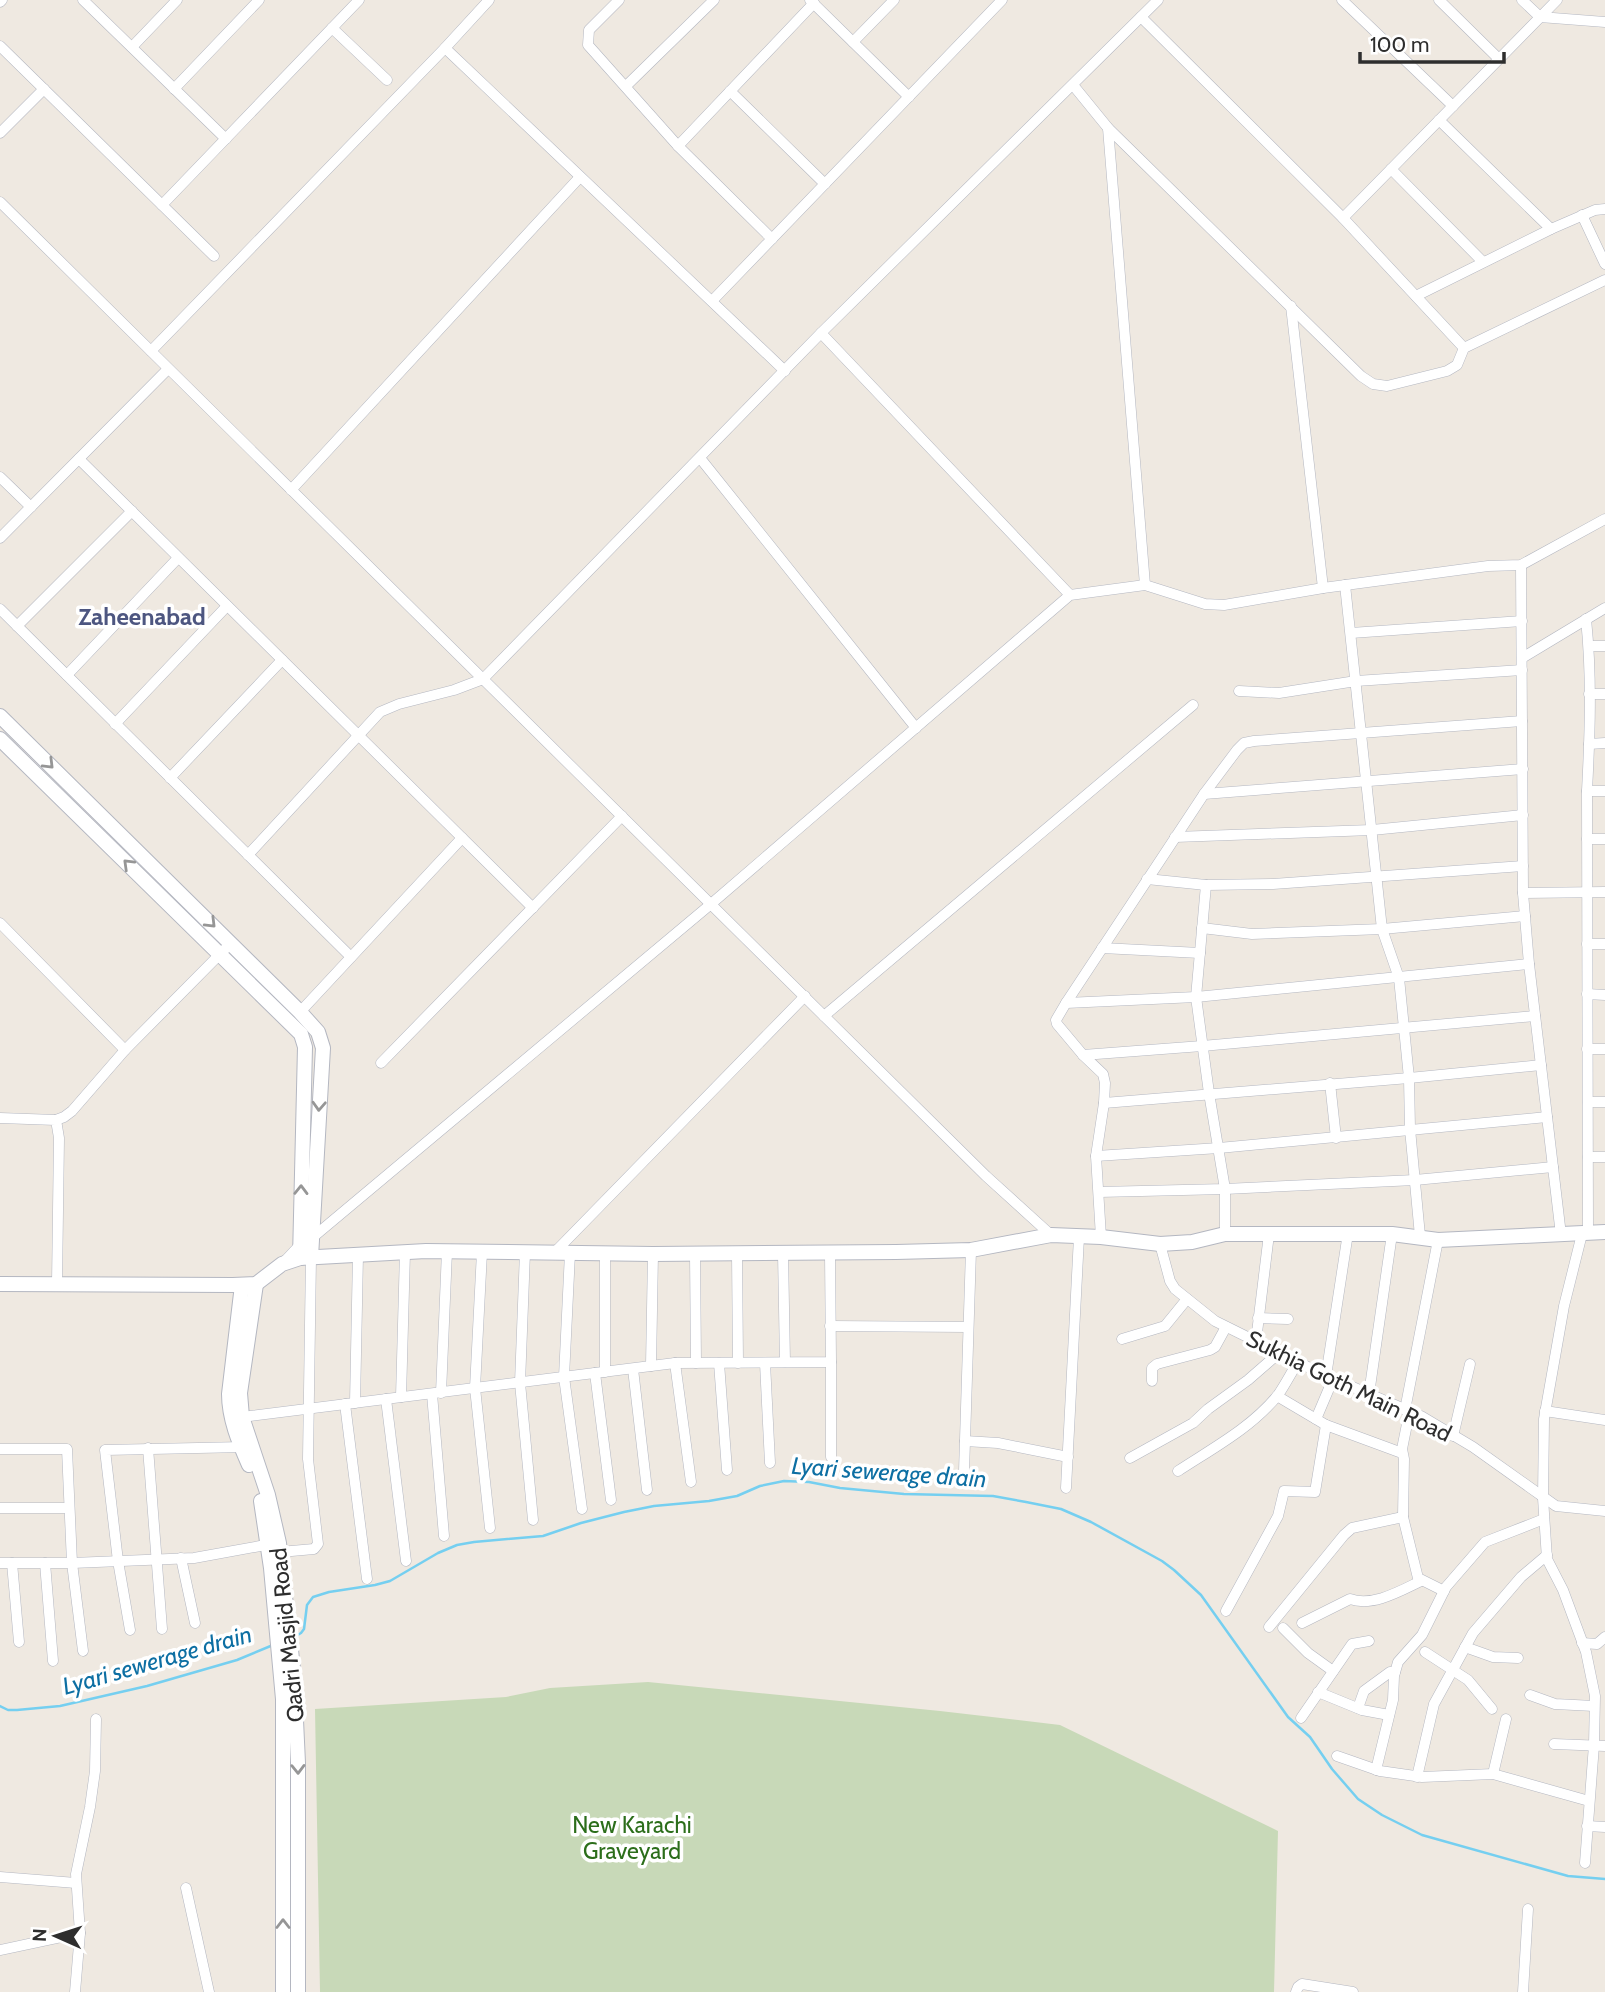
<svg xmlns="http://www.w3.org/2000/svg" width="1605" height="1992" viewBox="0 0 1605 1992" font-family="Cabin,sans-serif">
<rect width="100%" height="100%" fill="#efe9e1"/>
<path fill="#c8d9b8" d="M648,1682L940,1711L1060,1725L1278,1831L1274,1992H320L315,1709L506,1697L550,1688Z"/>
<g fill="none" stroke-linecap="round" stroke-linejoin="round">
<g stroke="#75cff0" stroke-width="2.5">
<path d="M296,1636L301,1633L304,1629L307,1605L313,1597L329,1592L375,1585L390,1581L438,1553L457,1545L474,1542L543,1536L581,1523L624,1512L654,1506L709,1501L737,1496L760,1486L784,1481L809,1482L840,1488L904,1494L993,1496L1026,1502L1061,1509L1091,1522L1162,1561L1174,1570L1201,1595L1288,1717L1310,1737L1332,1769L1358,1799L1382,1815L1422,1835L1568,1876L1605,1879"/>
<path d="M0,1706L8,1710H17L60,1706L147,1686L237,1660L273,1645"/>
</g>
<defs>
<g id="street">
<path d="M83,0L226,139"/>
<path d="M619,0L589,30L588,45L678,146L772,239"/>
<path d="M810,0L909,97"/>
<path d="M1342,0L1453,106"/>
<path d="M1439,0L1499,59"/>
<path d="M1522,0L1540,17L1605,22"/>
<path d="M0,2L2,0"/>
<path d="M1141,17L1343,218L1464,348"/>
<path d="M332,28L387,80"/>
<path d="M853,42L894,0"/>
<path d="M0,46L214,256"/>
<path d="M132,47L177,0"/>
<path d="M445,48L785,371"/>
<path d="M1073,85L1108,128L1361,376L1373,384L1387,386L1447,371L1457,365L1464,348L1605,280"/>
<path d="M626,86L714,0"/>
<path d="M174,89L259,0"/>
<path d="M730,91L825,184"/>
<path d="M1439,120L1551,229"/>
<path d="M1108,128L1145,585"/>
<path d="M0,133L44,89"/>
<path d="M678,146L814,3"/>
<path d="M1391,169L1483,262"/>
<path d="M0,202L986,1176L1051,1235"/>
<path d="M162,205L359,0"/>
<path d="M1582,215L1605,264"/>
<path d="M1343,218L1557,0"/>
<path d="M1416,296L1551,229L1595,210L1605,209"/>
<path d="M712,301L1002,0"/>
<path d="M1291,306L1323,588"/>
<path d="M821,333L1070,595"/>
<path d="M151,351L445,48L489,0"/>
<path d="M700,458L916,728"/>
<path d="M79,459L533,908"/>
<path d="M0,477L31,507"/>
<path d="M291,490L580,177"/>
<path d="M0,538L168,369"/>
<path d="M1521,565L1523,893L1529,964L1561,1235"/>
<path d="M1345,585L1382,929L1399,978L1409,1078L1410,1129L1420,1236"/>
<path d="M0,609L351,957"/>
<path d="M1586,619C1592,676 1590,734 1587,791L1588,1233"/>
<path d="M17,626L132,511"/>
<path d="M1351,633L1522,621"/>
<path d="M1589,646H1605"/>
<path d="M1522,658L1605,608"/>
<path d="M67,675L178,558"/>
<path d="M1239,691L1279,693L1356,681L1522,670"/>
<path d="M1589,694H1605"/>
<path d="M115,724L227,606"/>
<path d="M1589,744L1605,743"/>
<path d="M170,778L282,660"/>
<path d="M1587,791H1605"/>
<path d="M1204,794L1523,769"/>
<path d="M1175,837L1372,830L1523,815"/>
<path d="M1587,839H1605"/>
<path d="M248,855L380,712L399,704L454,690L483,679L821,333L1158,0"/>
<path d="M1147,879L1206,885L1273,884L1523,866"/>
<path d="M1206,885L1196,997L1209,1093L1225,1189V1234"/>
<path d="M1523,893L1605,892"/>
<path d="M0,923L125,1050"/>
<path d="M1202,928L1252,934L1382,929L1525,916"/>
<path d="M1587,944H1605"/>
<path d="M1102,948L1200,953"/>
<path d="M1587,994L1605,995"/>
<path d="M1066,1003L1196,997L1529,964"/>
<path d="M300,1012L462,838"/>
<path d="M824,1016L1193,705"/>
<path d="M1587,1049H1605"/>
<path d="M1083,1055L1202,1046L1535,1016"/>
<path d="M381,1063L622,816"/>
<path d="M1330,1083L1336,1138"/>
<path d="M1588,1102H1605"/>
<path d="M1104,1103L1409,1078L1541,1065"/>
<path d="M0,1118L56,1120L59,1138L57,1284"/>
<path d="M56,1120L64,1117L72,1111L125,1050L231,943"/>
<path d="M1096,1156L1219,1148L1547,1117"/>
<path d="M1588,1157H1605"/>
<path d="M1099,1192L1225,1189L1415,1180L1553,1167"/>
<path d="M1582,1234L1564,1306L1544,1419L1543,1498L1547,1559L1563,1590L1586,1652L1595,1696L1594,1745L1585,1863"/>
<path d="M1101,1237L1096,1156L1104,1103L1105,1083L1103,1074L1083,1055L1057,1024L1056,1020L1066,1003L1204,794L1237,750L1244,743L1254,741L1522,721"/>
<path d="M1160,1244L1170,1281L1175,1289L1215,1321L1320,1373L1421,1416L1473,1447L1556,1506L1605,1511"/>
<path d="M482,1252L475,1388L490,1528"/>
<path d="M525,1252L520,1383L533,1520"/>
<path d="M554,1253L805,996"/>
<path d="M570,1253L564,1377L582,1509"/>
<path d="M737,1253L738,1363"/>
<path d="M783,1253L785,1362"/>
<path d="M695,1254L696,1363"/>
<path d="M284,1262L300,1245L312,1238L711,904L1070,595L1145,585L1205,604L1224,605L1323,588L1488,566L1521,565L1605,519"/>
<path d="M1258,1318L1288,1319"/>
<path d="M830,1326L968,1327"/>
<path d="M1122,1339L1165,1326L1187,1299"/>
<path d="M1256,1341L1269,1234"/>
<path d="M831,1362V1457"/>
<path d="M675,1363L691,1482"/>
<path d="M719,1363L727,1470"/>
<path d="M765,1363L770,1463"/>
<path d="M651,1366L653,1254"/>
<path d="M633,1369L647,1490"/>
<path d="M605,1372V1253"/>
<path d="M595,1373L611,1500"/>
<path d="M1326,1376L1348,1233"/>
<path d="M1152,1381V1368L1157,1364L1210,1350L1215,1347L1226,1327"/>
<path d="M441,1393L447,1251"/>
<path d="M432,1394L444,1536"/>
<path d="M1369,1394L1392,1234"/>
<path d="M1277,1396L1326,1425L1402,1453"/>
<path d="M401,1397L405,1252"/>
<path d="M386,1399L406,1561"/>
<path d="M355,1403L358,1255"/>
<path d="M345,1404L367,1579"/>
<path d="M1405,1410L1438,1240"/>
<path d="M1545,1411L1605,1420"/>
<path d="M1413,1413L1407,1424L1402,1449L1404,1459L1403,1517L1418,1578L1444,1591"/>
<path d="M242,1417L675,1363L831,1362L830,1253"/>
<path d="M1316,1419L1333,1379"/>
<path d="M1453,1436L1470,1364"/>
<path d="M965,1441L998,1443L1068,1457"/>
<path d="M148,1448L162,1629"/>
<path d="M0,1449H67L72,1563L83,1651"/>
<path d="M1130,1458L1193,1423L1208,1409L1248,1380L1279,1353"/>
<path d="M1178,1471C1213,1448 1251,1428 1278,1395C1285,1385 1291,1373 1298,1362"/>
<path d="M964,1472L971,1250"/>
<path d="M1066,1488L1079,1237"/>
<path d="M0,1508H69"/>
<path d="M280,1552L314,1549L318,1544L308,1459L311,1257"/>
<path d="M181,1558L195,1623"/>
<path d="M0,1563H72L194,1558L271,1544"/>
<path d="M12,1563L19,1642"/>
<path d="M45,1563L53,1661"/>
<path d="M1226,1611L1278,1516L1284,1491L1315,1492L1326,1425"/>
<path d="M1302,1623L1350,1599C1373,1607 1400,1591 1421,1581"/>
<path d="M1269,1627L1344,1535L1352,1528L1403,1517"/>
<path d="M1283,1628L1308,1653L1333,1671"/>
<path d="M130,1630L118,1561L105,1450L244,1447"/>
<path d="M1582,1643L1597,1644L1605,1637"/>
<path d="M1465,1647L1493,1657L1518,1658"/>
<path d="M1425,1652L1468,1680L1492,1709"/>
<path d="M1318,1692L1362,1710L1389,1715"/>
<path d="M1530,1695L1555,1704L1594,1706"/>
<path d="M1358,1708L1364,1691L1390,1672H1395"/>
<path d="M1301,1718L1352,1644L1369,1641"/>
<path d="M1554,1744L1605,1746"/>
<path d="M1337,1756L1380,1771L1422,1777L1493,1774L1589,1801"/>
<path d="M1376,1770L1393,1700L1394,1676L1398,1662L1422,1635L1446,1587L1485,1542L1544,1519"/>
<path d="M1493,1774L1506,1719"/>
<path d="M1417,1777L1434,1704L1473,1633L1521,1577L1547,1555"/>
<path d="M1587,1826L1605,1827"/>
<path d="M0,1877L76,1883"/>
<path d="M186,1888L209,1992"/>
<path d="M0,1950L80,1933"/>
<path d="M75,1992L80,1933L76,1874L90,1807L95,1771L96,1719"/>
<path d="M1296,1992L1298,1987L1302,1984L1353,1992"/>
<path d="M1523,1992L1528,1909"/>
</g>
<g id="secondary">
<path d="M0,716L300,1012L318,1032L323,1048L311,1257"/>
<path d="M0,739L301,1034L305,1047L300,1258"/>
<path d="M0,1284L233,1285L256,1284L282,1264L300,1258L426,1251L653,1254L896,1252L971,1250L1051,1235L1101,1237L1160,1244L1192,1242L1225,1234H1392L1438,1240L1605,1232"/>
<path d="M256,1284L240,1393L242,1417L268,1495L279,1543L294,1677L298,1763V1992"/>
<path d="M242,1285L229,1394C229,1419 239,1442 249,1465"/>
<path d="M261,1501L271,1568L283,1699V1992"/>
</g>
</defs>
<use href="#street" stroke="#b4b7c1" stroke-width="11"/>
<use href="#secondary" stroke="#b4b7c1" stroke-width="16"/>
<use href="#street" stroke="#fff" stroke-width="10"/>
<use href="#secondary" stroke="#fff" stroke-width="14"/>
</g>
<defs><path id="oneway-chevron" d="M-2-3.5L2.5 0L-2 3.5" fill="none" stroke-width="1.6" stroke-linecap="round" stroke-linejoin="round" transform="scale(1.75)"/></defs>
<g stroke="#969696">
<use href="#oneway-chevron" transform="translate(49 764) rotate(45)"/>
<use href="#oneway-chevron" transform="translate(128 864) rotate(-136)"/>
<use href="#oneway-chevron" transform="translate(211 923) rotate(45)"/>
<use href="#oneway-chevron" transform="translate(319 1106) rotate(93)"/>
<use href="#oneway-chevron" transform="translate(301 1190) rotate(-89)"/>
<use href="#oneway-chevron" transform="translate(298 1769) rotate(89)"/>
<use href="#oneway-chevron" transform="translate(283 1924) rotate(-90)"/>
</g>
<g text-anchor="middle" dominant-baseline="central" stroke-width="7" stroke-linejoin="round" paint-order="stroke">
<g font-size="23" fill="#2e2e2e" stroke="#fff">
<text transform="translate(1349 1386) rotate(26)">Sukhia Goth Main Road</text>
<text transform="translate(287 1635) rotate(-96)">Qadri Masjid Road</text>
</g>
<g font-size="23" fill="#2c6e1b" stroke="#fff">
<text x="632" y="1825">New Karachi<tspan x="632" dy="26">Graveyard</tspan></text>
</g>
<g font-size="24" font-weight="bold" fill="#4d5680" stroke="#fff">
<text x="142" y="616">Zaheenabad</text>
</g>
<g font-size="24" font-style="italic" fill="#0d6fa3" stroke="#fff">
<text transform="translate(889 1472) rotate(4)">Lyari sewerage drain</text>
<text transform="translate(157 1660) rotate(-16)">Lyari sewerage drain</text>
</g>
</g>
<g transform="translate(56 1936) rotate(273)" stroke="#ffffff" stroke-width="5" paint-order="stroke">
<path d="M0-5L12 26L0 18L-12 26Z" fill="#2e2e2e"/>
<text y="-10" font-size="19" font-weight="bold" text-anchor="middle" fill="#2e2e2e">N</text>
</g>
<path d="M1360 52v10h144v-10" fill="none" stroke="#2e2e2e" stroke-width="3.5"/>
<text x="1370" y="52" font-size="21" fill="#2e2e2e" stroke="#ffffff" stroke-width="5" paint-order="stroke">100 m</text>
</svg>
